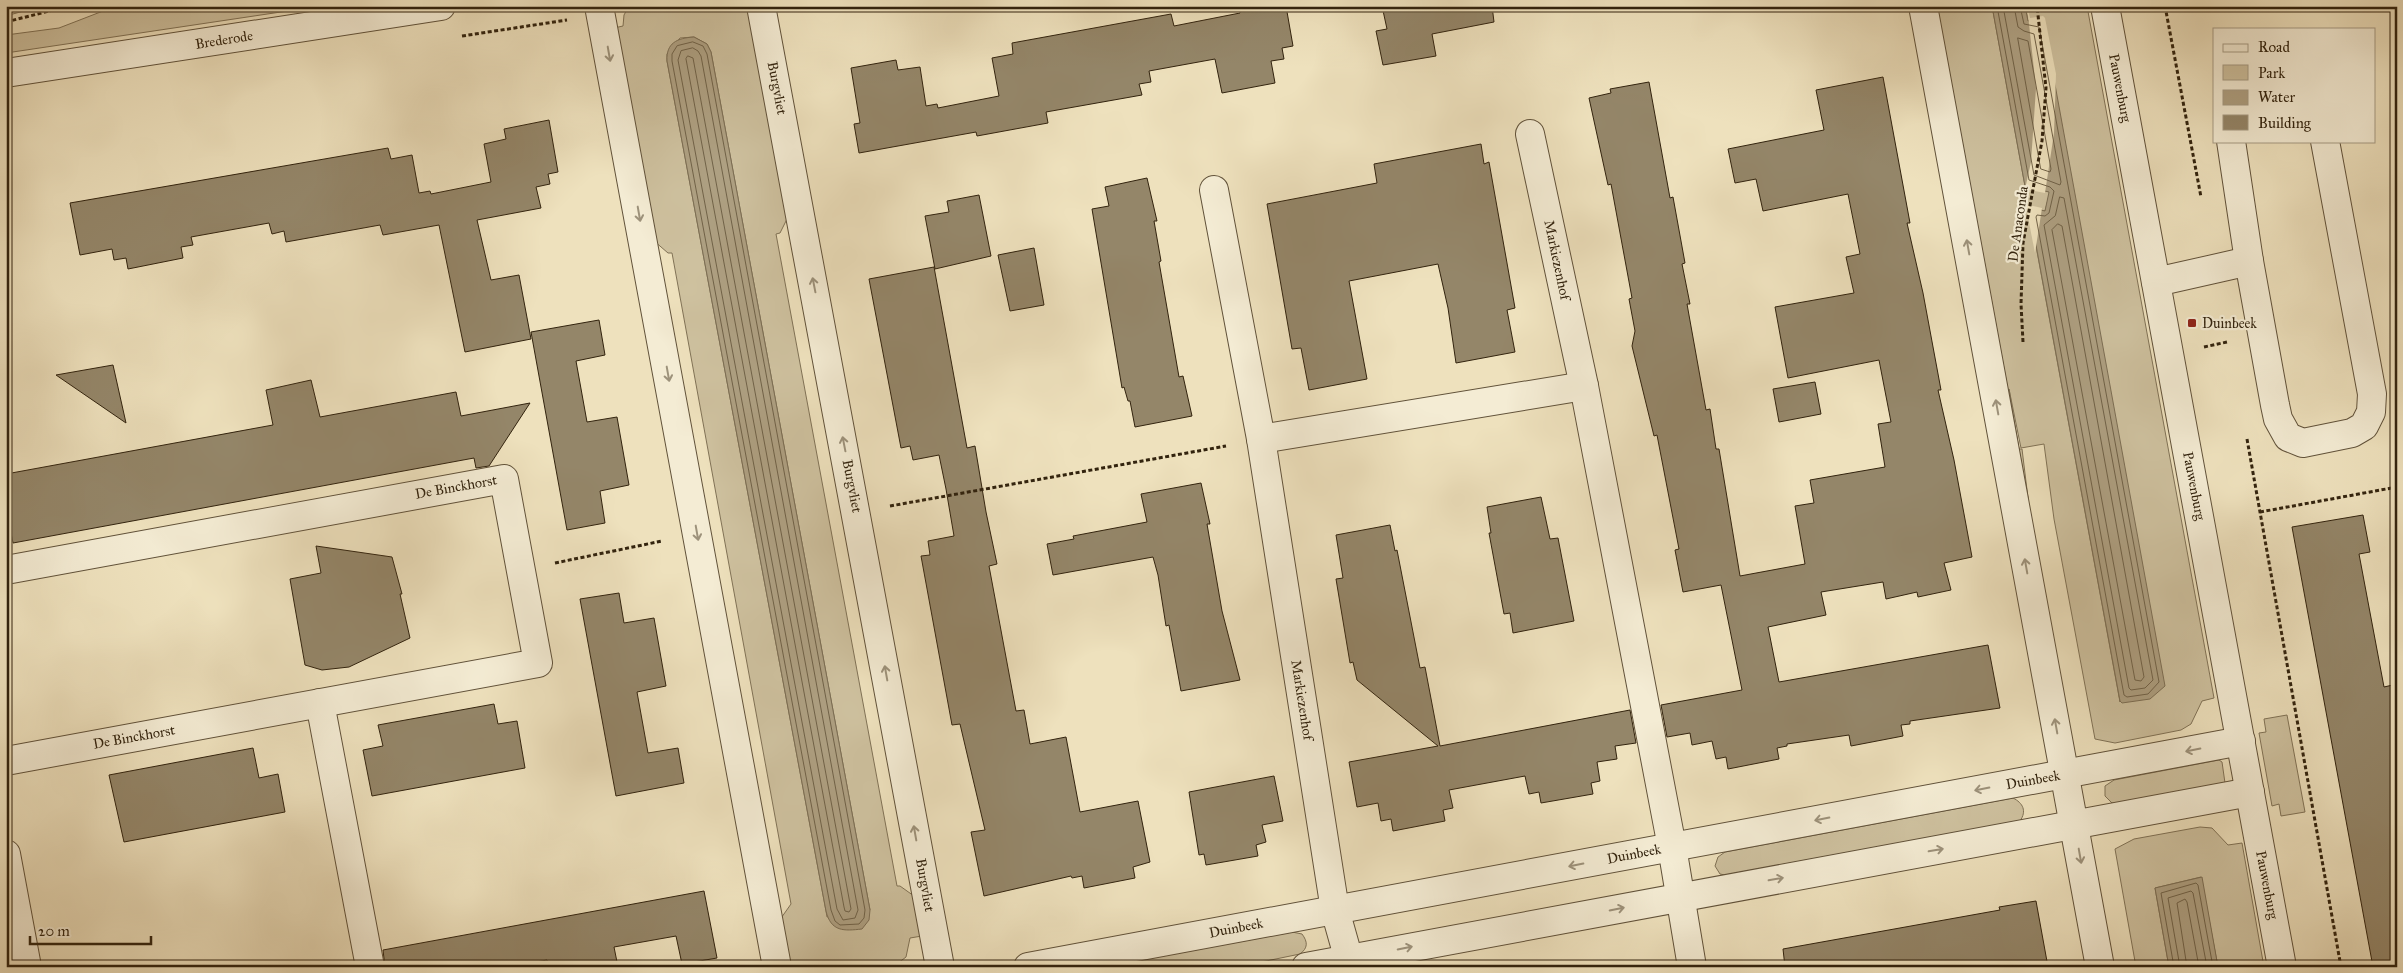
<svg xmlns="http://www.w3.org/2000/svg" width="2403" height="973" viewBox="0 0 2403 973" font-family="'IM FELL Great Primer',serif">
<rect width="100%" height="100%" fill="#eee1bd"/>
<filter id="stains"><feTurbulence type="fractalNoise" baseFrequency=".004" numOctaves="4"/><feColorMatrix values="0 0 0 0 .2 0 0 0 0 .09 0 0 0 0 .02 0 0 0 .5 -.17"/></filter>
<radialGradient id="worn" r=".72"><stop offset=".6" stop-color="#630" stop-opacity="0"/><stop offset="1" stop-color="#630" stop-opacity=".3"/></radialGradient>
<g fill="#cec19f" stroke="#807256" fill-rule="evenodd">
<path d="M6,6H41L6,16Z"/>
<path d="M116,6H321L6,53V35L59,28Z"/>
<path d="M629,6H740L742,9L750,7L788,217L780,233L776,234L897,886H900L914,896L922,936L910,938L906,957L893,967H801L798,962L787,964L779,921L791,904L672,253H668L653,240L614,28L623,26L624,15ZM694,37L707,44L711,52L870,910L827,917L826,911L667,61V54L680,38Z"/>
<path d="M1937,6H1992L2025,186L2050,192L2045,211L2029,208L2120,702L2043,19L2028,21L2025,6H2087L2214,698L2202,701L2191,724L2181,730L2115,743L2095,739L2054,519L2044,444L2021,448L2009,389L2019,449H2022L2028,498Z"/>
<path d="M2287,715L2305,812L2281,816L2279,804L2272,806L2259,733L2266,732L2264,719Z"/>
<path d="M2219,760L2222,762L2225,783L2118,803H2112L2105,796V786L2114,780Z"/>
<path d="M2013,798C2023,803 2027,811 2020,821L1725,875L1720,874L1715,866L1718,857L1725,852Z"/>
<path d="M2200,827L2212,828L2228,845L2242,843L2264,967H2218L2201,877L2155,888L2169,967H2136L2115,849L2134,839Z"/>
<path d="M1292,932L1302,934C1308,942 1308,948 1300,954L1237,967H1103Z"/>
</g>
<g fill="#aea082" stroke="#7c6e54">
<path d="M1992,6H2025L2028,21L2043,19L2165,686L2150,699L2122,703L2120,701L2029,207L2045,211L2049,192L2025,186Z"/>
<path d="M694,37L707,44L711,52L870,910L869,920L862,929C844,931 831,932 826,911L667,61C666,43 677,38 694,37Z"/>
<path d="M2202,877L2218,967H2169L2155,888Z"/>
</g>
<g fill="#eee1bd">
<path d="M2027,6L2030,18L2043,16L2045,18L2056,74L2054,133L2045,193L2025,189L2031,162L2036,88Z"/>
<path d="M2028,205L2042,208L2035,253L2026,207Z"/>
</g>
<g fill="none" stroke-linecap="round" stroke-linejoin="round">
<g stroke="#706248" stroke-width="1">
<path d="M1997,6L2029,180L2050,187L2054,191L2049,213L2045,216L2037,215L2036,217L2124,695L2127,697L2148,694L2159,682L2039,27L2024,24L2020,6"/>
<path d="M2003,6L2034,175L2060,185L2061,182L2034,34L2024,31L2018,27L2014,6"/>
<path d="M2018,38L2028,41L2051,169L2050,172L2041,169Z"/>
<path d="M693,42L703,46L707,54L865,910L864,918L859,924L840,925L835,921L831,910L672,61V54L677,46Z"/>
<path d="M693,48L698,51L701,56L858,910L855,918L843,920L837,909L678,60L681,51Z"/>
<path d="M688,56L693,58L851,909L849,912L845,911L844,907L686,59Z"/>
<path d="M2060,197L2064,198L2153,680L2145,688L2131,690L2129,688L2044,225L2055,216Z"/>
<path d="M2058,224L2062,226L2144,677L2141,681L2135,680L2052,230Z"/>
<path d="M2174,967L2161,893L2196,883L2198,885L2213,967"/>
<path d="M2180,967L2168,898L2191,891L2193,893L2207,967"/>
<path d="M2187,967L2177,903L2185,899L2187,902L2199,967"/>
</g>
</g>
<g fill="#948669" stroke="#32230e">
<path d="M1239,6H1286L1293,46L1282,48L1284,59L1271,61L1275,83L1222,93L1215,59L1149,71L1151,82L1139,84L1142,95L1046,112L1048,123L977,136L976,132L859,153L854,124L860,123L851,68L896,60L898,70L920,67L926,106L937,104L938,108L999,96L992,58L1013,54L1012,43L1171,14L1174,26L1240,13Z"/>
<path d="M1382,6H1492L1494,22L1432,34L1436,56L1383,65L1376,31L1387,29Z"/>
<path d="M1883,77L1910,223H1907L1923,293L1941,390H1938L1954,460L1972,557L1944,563L1951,590L1918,597L1917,592L1886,599L1883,582L1821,592L1826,615L1768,627L1779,682L1988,645L2000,708L1910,721V724L1901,725L1903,736L1851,746L1849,735L1787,744V746L1777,748L1779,759L1728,769L1726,757L1716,759L1712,741L1692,745L1690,733L1667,737L1661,705L1742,690L1721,585L1683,592L1675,550L1679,549L1657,435L1654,436L1632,346L1635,331L1629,299L1632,298L1611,184L1608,185L1589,98L1611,93L1610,89L1649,82L1670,198L1673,197L1685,263L1682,264L1690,304H1687L1706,410L1710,409L1716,449H1719L1740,576L1805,564L1795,506L1814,503L1810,480L1885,467L1878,424L1891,422L1879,360L1788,378L1775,307L1854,293L1846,257L1860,254L1848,194L1763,211L1756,179L1735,183L1728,149L1824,130L1816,90Z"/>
<path d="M549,120L558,172L548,174L550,184L536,187L541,208L477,220L491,280L519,275L531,339L465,352L439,225L383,235L380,225L286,242L284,231L272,234L269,223L191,237L193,245L181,247L183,258L128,269L126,258L114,260L112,249L80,255L70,203L388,148L391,159L412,155L419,193L430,191L431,194L491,182L484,144L506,139L504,129Z"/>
<path d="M1481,144L1484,164L1489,162L1515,308L1507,310L1515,352L1456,363L1448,308L1438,264L1349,281L1367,379L1309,390L1301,348L1292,349L1267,204L1377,183L1374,164Z"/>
<path d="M1147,178L1157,221H1154L1161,261L1159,262L1179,377L1183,376L1192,416L1135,427L1130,401H1128L1124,387L1122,388L1092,209L1109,206L1105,187Z"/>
<path d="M979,195L991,256L935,269L925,216L949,212L947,201Z"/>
<path d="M1034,248L1044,305L1010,311L998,255Z"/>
<path d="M934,267L967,448L975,446L986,512L997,564L989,566L1016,711L1024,710L1030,744L1066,737L1080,812L1138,801L1150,862L1133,867L1135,878L1084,888L1082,876L1072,878L1071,876L984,896L971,832L985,830L960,724L952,725L921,556L930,555L928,541L954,536L946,489L939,455L913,460L910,446L901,448L869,279Z"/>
<path d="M599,320L605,355L576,361L587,422L617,417L629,485L600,491L605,523L567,530L531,332Z"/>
<path d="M113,365L126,423L56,375Z"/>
<path d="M311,380L320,417L456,392L461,416L530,403L489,466L476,468L474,458L13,543L6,507V474L273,425L266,390Z"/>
<path d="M1815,382L1821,414L1779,422L1773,389Z"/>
<path d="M1201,483L1210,524H1207L1222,611L1240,680L1181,691L1169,625L1166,626L1158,575L1153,557L1053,575L1047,544L1074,539L1073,536L1147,522L1141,494Z"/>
<path d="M1541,497L1550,539L1558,538L1574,621L1513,633L1510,613L1504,614L1489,533H1491L1487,507Z"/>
<path d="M2363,515L2370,552L2359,554L2384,687L2397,684V967H2373L2292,527Z"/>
<path d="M1390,525L1395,551L1397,550L1420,668L1425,667L1440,746L1630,710L1636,743L1615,746L1617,759L1597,762L1600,781L1591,783L1593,794L1541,803L1539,792L1529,794L1525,776L1449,790L1453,808L1443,810L1445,821L1393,831L1391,819L1381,821L1378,803L1357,807L1349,762L1438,746L1357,680L1353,662L1350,663L1336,579L1343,578L1336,535Z"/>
<path d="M316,546L392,557L402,594H400L410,638L349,667L322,670L305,665L290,579L321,573Z"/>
<path d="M619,593L624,623L654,618L666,686L637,692L648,753L678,748L684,783L616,796L580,599Z"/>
<path d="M494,704L498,724L517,721L525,768L372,796L363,750L383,746L378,725Z"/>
<path d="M253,748L259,778L278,774L285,812L124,842L109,775Z"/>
<path d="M1274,776L1283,821L1262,825L1266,842L1256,845L1258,856L1206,865L1204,854L1199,855L1189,792Z"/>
<path d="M704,891L717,958L682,964L676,936L614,947L618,967H548L547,960L507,967H385L383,950Z"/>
<path d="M2036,901L2048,967H1785L1783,949L2000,910L1999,907Z"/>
</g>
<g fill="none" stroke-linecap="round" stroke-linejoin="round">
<defs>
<g id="minor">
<path d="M599,6L777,967"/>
<path d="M761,6L940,967"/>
<path d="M1923,6L2100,967"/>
<path d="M2105,6L2282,967"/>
<path d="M6,73L441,6"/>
<path d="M1530,134L1584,386L1672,847L1692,967"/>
<path d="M2231,141L2249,261"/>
<path d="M1214,190L1261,439L1335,910L1351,967"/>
<path d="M2156,282L2249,261L2275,405L2278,419L2288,437L2303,443L2352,433L2364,426L2371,412L2372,394L2325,141"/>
<path d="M1261,439L1584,386"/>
<path d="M6,570L504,479L538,663L6,761"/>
<path d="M320,703L370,967"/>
<path d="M6,854L27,967"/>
<path d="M1028,967L2241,741"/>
<path d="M1306,967L2250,792"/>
</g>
</defs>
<use href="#minor" stroke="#61523a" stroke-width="30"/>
<g stroke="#32230e" stroke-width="3" stroke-dasharray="4 2.5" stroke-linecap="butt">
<path d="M2165,6L2201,197"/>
<path d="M6,22L69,6"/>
<path d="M462,36L567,20"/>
<path d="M2023,342L2021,304L2023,243L2042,141L2046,88L2037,6"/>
<path d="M2204,347L2227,342"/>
<path d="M2247,439L2341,967"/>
<path d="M890,506L1226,446"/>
<path d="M2260,512L2397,487"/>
<path d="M555,563L662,541"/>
</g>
<use href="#minor" stroke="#f4ecd4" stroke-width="28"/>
</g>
<defs><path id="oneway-shaft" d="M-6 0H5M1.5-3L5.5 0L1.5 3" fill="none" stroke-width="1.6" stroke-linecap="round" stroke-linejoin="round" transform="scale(1.25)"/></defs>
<g stroke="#9d927b">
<use href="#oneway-shaft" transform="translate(609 54) rotate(80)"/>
<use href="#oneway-shaft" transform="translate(639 214) rotate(80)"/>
<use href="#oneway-shaft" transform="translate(1968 247) rotate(-100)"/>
<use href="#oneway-shaft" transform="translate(814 285) rotate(-101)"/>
<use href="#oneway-shaft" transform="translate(668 374) rotate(80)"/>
<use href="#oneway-shaft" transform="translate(1997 407) rotate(-100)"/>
<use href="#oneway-shaft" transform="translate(844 444) rotate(-101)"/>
<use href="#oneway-shaft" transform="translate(697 533) rotate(80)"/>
<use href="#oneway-shaft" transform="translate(2026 566) rotate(-100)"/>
<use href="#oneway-shaft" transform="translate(886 673) rotate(-100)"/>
<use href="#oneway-shaft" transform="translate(2056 726) rotate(-100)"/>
<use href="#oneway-shaft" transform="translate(2193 750) rotate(169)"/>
<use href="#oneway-shaft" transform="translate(1982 789) rotate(169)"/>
<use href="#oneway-shaft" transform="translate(1822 819) rotate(169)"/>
<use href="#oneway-shaft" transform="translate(915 833) rotate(-100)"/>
<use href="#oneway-shaft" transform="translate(1936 850) rotate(-10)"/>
<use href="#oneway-shaft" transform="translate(2080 856) rotate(80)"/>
<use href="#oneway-shaft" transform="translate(1576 865) rotate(169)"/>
<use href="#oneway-shaft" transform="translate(1776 879) rotate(-10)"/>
<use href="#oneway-shaft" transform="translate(1617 909) rotate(-11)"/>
<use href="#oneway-shaft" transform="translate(1405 948) rotate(-11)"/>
</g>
<rect fill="#8f2418" stroke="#f4ecd4" stroke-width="2" x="2187" y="318" width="10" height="10" rx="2.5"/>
<g text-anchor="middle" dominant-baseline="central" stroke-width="4.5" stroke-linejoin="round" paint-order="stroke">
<g font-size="14" fill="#32230e" stroke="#f4ecd4">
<text transform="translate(224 40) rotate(-9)">Brederode</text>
<text transform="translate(777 88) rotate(79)">Burgvliet</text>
<text transform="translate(2120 88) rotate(79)">Pauwenburg</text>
<text transform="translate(2018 224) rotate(-82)">De Anaconda</text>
<text transform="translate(1557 260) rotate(78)">Markiezenhof</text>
<text transform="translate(852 486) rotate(79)">Burgvliet</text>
<text transform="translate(2194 486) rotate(79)">Pauwenburg</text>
<text transform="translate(456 487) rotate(-10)">De Binckhorst</text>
<text transform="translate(1302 700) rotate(81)">Markiezenhof</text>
<text transform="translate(134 737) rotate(-10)">De Binckhorst</text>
<text transform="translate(2033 780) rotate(-10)">Duinbeek</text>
<text transform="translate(1634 854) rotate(-11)">Duinbeek</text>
<text transform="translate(925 885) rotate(80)">Burgvliet</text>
<text transform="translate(2267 885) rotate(79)">Pauwenburg</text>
<text transform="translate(1236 928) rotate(-11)">Duinbeek</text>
</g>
<g font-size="14" fill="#32230e" stroke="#f4ecd4" text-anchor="start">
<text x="2202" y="323">Duinbeek</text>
</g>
</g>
<rect width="2403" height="973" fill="none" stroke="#eee1bd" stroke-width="25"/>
<rect x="8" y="8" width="2388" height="958" fill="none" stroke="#32230e" stroke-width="2.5"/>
<rect x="12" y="12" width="2378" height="948" fill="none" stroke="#32230e"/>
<rect x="2213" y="28" width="162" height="115" fill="#f4ecd4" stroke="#a69c85"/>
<rect x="2223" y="44" width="25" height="8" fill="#f4ecd4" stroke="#a69c85"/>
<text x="2258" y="52" font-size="15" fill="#32230e">Road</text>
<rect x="2223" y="65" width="25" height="15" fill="#cec19f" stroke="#a69c85"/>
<text x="2258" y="78" font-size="15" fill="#32230e">Park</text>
<rect x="2223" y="90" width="25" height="15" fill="#aea082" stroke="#a69c85"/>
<text x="2258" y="102" font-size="15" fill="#32230e">Water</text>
<rect x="2223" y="115" width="25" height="15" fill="#948669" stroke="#a69c85"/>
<text x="2258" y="128" font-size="15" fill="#32230e">Building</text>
<path d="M30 936v8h121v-8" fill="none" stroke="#32230e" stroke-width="2.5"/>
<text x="38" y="936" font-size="15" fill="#32230e" stroke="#f4ecd4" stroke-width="4" paint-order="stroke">20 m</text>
<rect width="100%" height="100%" filter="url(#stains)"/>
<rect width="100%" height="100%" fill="url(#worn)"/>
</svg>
